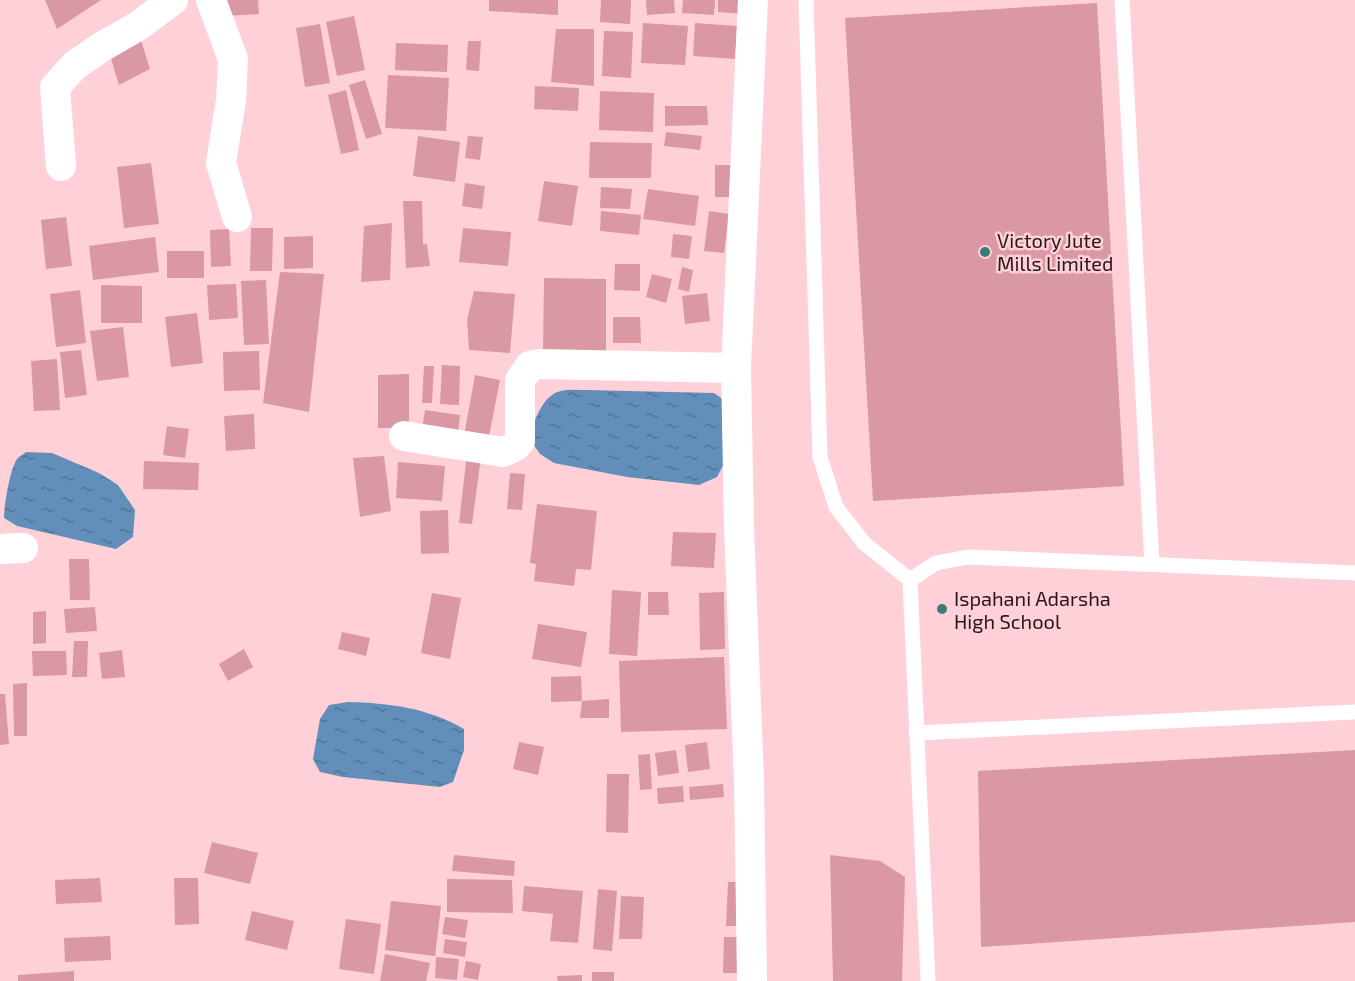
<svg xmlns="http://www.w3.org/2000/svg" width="1355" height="981" viewBox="0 0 1355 981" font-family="'Exo 2',sans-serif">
<defs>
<pattern id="water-ripples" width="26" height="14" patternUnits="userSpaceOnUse" patternTransform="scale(1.5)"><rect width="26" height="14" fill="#618fb9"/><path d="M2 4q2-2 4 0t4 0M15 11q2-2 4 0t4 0" fill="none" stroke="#507496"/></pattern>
</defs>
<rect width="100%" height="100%" fill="#ffd0d8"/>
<g fill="url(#water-ripples)">
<path d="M586,390L714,393L727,402V458L717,477L699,485L627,477L554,463L540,454L529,438C533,425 540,403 552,395C561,388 576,390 586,390Z"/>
<path d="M26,452L52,453L99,473L118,485L135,510L133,537L116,549L17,526L4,518C4,506 10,469 17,459C19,456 23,455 26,452Z"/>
<path d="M348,702C389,703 428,708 464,729V750L453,782L440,787L343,777L320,772L313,759L320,719L329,705Z"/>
</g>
<g fill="#da97a4">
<path d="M45,0H101L57,29Z"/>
<path d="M220,0H258L259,14L225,16Z"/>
<path d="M489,0H558V15L489,11Z"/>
<path d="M601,0H631L630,24L600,22Z"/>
<path d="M646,0H674L675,13L647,15Z"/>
<path d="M683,0H715L714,15L682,13Z"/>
<path d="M718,0H747V14L718,12Z"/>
<path d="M1097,3L1124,486L873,501L845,18Z"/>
<path d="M354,16L365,70L337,76L326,22Z"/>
<path d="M643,23L688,26L685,65L641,63Z"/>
<path d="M695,23L737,26L735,59L693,56Z"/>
<path d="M320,24L330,83L305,87L296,28Z"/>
<path d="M556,29H594V86L551,82Z"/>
<path d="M604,31L633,32L631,78L602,76Z"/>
<path d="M140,37L150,69L119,85L110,55Z"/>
<path d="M468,41H481L479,71L466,70Z"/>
<path d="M396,43L448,45L447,72L395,70Z"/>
<path d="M388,75L449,78L446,131L385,128Z"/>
<path d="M365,80L382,134L366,139L349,85Z"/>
<path d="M535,86L579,88L578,111L534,109Z"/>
<path d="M346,90L359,150L341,154L328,95Z"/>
<path d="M600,91L654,93L653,132L599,130Z"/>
<path d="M665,106H707L708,125L665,126Z"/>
<path d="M666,132L702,136L700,150L664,146Z"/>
<path d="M418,136L460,142L455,182L413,176Z"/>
<path d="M468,136L483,137L480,160L465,158Z"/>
<path d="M590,142L652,143L651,178H589Z"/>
<path d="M151,163L159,224L124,228L117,167Z"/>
<path d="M715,165H738L737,197H715Z"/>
<path d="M544,181L578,186L572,226L538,221Z"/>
<path d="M465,183L485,186L482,209L462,206Z"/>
<path d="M601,187L632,189L630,209L600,208Z"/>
<path d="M648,189L699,196L695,226L643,219Z"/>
<path d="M403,201H422L423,244H427L430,266L406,268Z"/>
<path d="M601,211L641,215L639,235L600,231Z"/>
<path d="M709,211L729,214L724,253L704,251Z"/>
<path d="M66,217L72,266L46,269L41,220Z"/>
<path d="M392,223L390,280L361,282L364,226Z"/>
<path d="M251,228H273L272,271H250Z"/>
<path d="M463,228L511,232L508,266L459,262Z"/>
<path d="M229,229L231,266L211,267L210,230Z"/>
<path d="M673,234L692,236L689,259L671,257Z"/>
<path d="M313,236V268L284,269V237Z"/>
<path d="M155,237L159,272L93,280L89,246Z"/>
<rect x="167" y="251" width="37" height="27"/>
<path d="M615,264H640V291L614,290Z"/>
<path d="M682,267L693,270L689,292L678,289Z"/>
<path d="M280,272L324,274L309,412L263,403Z"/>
<path d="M652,274L672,279L666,303L646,297Z"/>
<path d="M544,278L606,279V355H543Z"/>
<path d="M266,280L269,344L244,345L241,281Z"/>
<path d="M236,284L238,318L209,320L207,285Z"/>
<path d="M101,285L142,286V323H101Z"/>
<path d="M80,290L86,343L56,347L50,294Z"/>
<path d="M474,291L515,294L510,353L469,350L467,320Z"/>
<path d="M707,293L710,321L685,324L682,296Z"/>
<path d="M197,313L203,363L171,367L165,317Z"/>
<path d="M613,317H640L641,343H613Z"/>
<path d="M123,327L129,377L97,381L90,331Z"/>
<path d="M81,350L87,395L65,398L60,352Z"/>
<path d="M259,351L260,390L224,391L223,352Z"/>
<path d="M57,359L60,410L34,411L31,361Z"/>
<path d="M442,365L460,366L459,405L440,404Z"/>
<path d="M424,366H434L432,403H422Z"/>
<path d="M409,374V428H378V375Z"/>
<path d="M475,375L500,380L488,441L464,436Z"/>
<path d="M425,410L460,415L457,443L421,437Z"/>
<path d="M254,414L255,449L226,451L224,416Z"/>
<path d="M167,426L189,429L185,458L163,455Z"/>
<path d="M467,454L481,457L472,524L459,523Z"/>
<path d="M384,456L391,511L360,517L353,458Z"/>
<path d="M144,461L199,463L198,490L143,489Z"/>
<path d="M398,462L445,466L442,501L396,498Z"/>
<path d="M510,473L525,474L522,510L507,509Z"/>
<path d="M537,504L597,511L591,570L576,569L574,586L534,581L536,564L530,563Z"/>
<path d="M448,510L449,553L421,554L420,511Z"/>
<path d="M673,532L716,533L714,568L671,566Z"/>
<path d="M69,559H89L90,600H70Z"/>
<path d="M612,590L641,592L637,656L609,654Z"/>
<path d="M648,592H668L669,615H648Z"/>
<path d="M724,592L725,649L700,650L699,593Z"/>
<path d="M432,593L461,598L450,659L421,653Z"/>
<path d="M95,607L97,631L66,633L64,609Z"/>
<path d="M46,611V643L33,644V612Z"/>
<path d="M538,624L587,632L581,667L532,659Z"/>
<path d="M342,632L370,638L366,656L338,649Z"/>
<path d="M74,641H88L87,677H72Z"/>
<path d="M244,649L253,667L228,681L219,664Z"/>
<path d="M122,650L125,677L102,679L99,653Z"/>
<path d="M32,651H66L67,675L33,676Z"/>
<path d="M724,657L727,729L621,732L619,661Z"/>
<path d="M581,676L582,701L609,699V718H580L582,701L551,702V677Z"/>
<path d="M27,683V736H14L13,684Z"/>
<path d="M0,694H5L9,744L0,745Z"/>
<path d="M519,742L544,747L538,775L513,769Z"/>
<path d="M707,742L710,769L688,772L685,745Z"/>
<path d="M676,750L679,773L658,776L655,753Z"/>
<path d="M1355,750V922L981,947L978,771Z"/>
<path d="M650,754L652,789L640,790L638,755Z"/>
<path d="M607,774H629L628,833L606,832Z"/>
<path d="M723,784L724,797L690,800L689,787Z"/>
<path d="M683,786L684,802L658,804L657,788Z"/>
<path d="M212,842L258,853L250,884L204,873Z"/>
<path d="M454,855L515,861L514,876L452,871Z"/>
<path d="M830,855L880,861L905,877L902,981H833Z"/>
<path d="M100,878L102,902L56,904L55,880Z"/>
<path d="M174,878H198L199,924L175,925Z"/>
<path d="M447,879L512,880L513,913L447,912Z"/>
<path d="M728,882H746L745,926H726Z"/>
<path d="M524,886L583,891L578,943L550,941L553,914L522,911Z"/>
<path d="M598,889L617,891L612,951L593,949Z"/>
<path d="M621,896L644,897L642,939H619Z"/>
<path d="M391,901L441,906L435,956L385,950Z"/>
<path d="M252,911L294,921L287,950L245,940Z"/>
<path d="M445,917L468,920L465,938L442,934Z"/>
<path d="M346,919L381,924L374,974L339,969Z"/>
<path d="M110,936L111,960L65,962L64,938Z"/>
<path d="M724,937H745L744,973H723Z"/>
<path d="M445,939L467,942L465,957L443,953Z"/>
<path d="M385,954L430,963L426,981H380Z"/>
<path d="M436,957L459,959L457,980L435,978Z"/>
<path d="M466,961L481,964L478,980L463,977Z"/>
<path d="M74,971V981H18V975Z"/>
<rect x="592" y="972" width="22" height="9"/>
<path d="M582,975V981H558L557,976Z"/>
</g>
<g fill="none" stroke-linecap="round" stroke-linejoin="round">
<g stroke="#fff" stroke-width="15">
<path d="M806,0L820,457L836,507L864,543L910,580L928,981"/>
<path d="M1122,0L1152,564"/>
<path d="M910,580L936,563L968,557L1355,573"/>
<path d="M916,733L1355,712"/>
</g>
<g stroke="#fff" stroke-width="30">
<path d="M211,0L233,59L231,100L221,163L237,217"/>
<path d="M61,166L55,87L75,65L100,48L138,26L173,0"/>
<path d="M404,436L503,452L516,446L520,441V380L530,366L540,364L736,368"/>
<path d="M0,549L23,548"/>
<path d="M752,981L749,781L739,527L736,368L753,0"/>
</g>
</g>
<g fill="#367d76" stroke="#ffd0d8" stroke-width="2">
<circle cx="985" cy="252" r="6"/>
<circle cx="942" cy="609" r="6"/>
</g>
<g text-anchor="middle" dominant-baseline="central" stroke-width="5" stroke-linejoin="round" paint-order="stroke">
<g font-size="20" fill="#27171a" stroke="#ffd0d8" text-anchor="start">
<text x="997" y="240">Victory Jute<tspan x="997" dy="23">Mills Limited</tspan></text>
<text x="954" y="598">Ispahani Adarsha<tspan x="954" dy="23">High School</tspan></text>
</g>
</g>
</svg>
